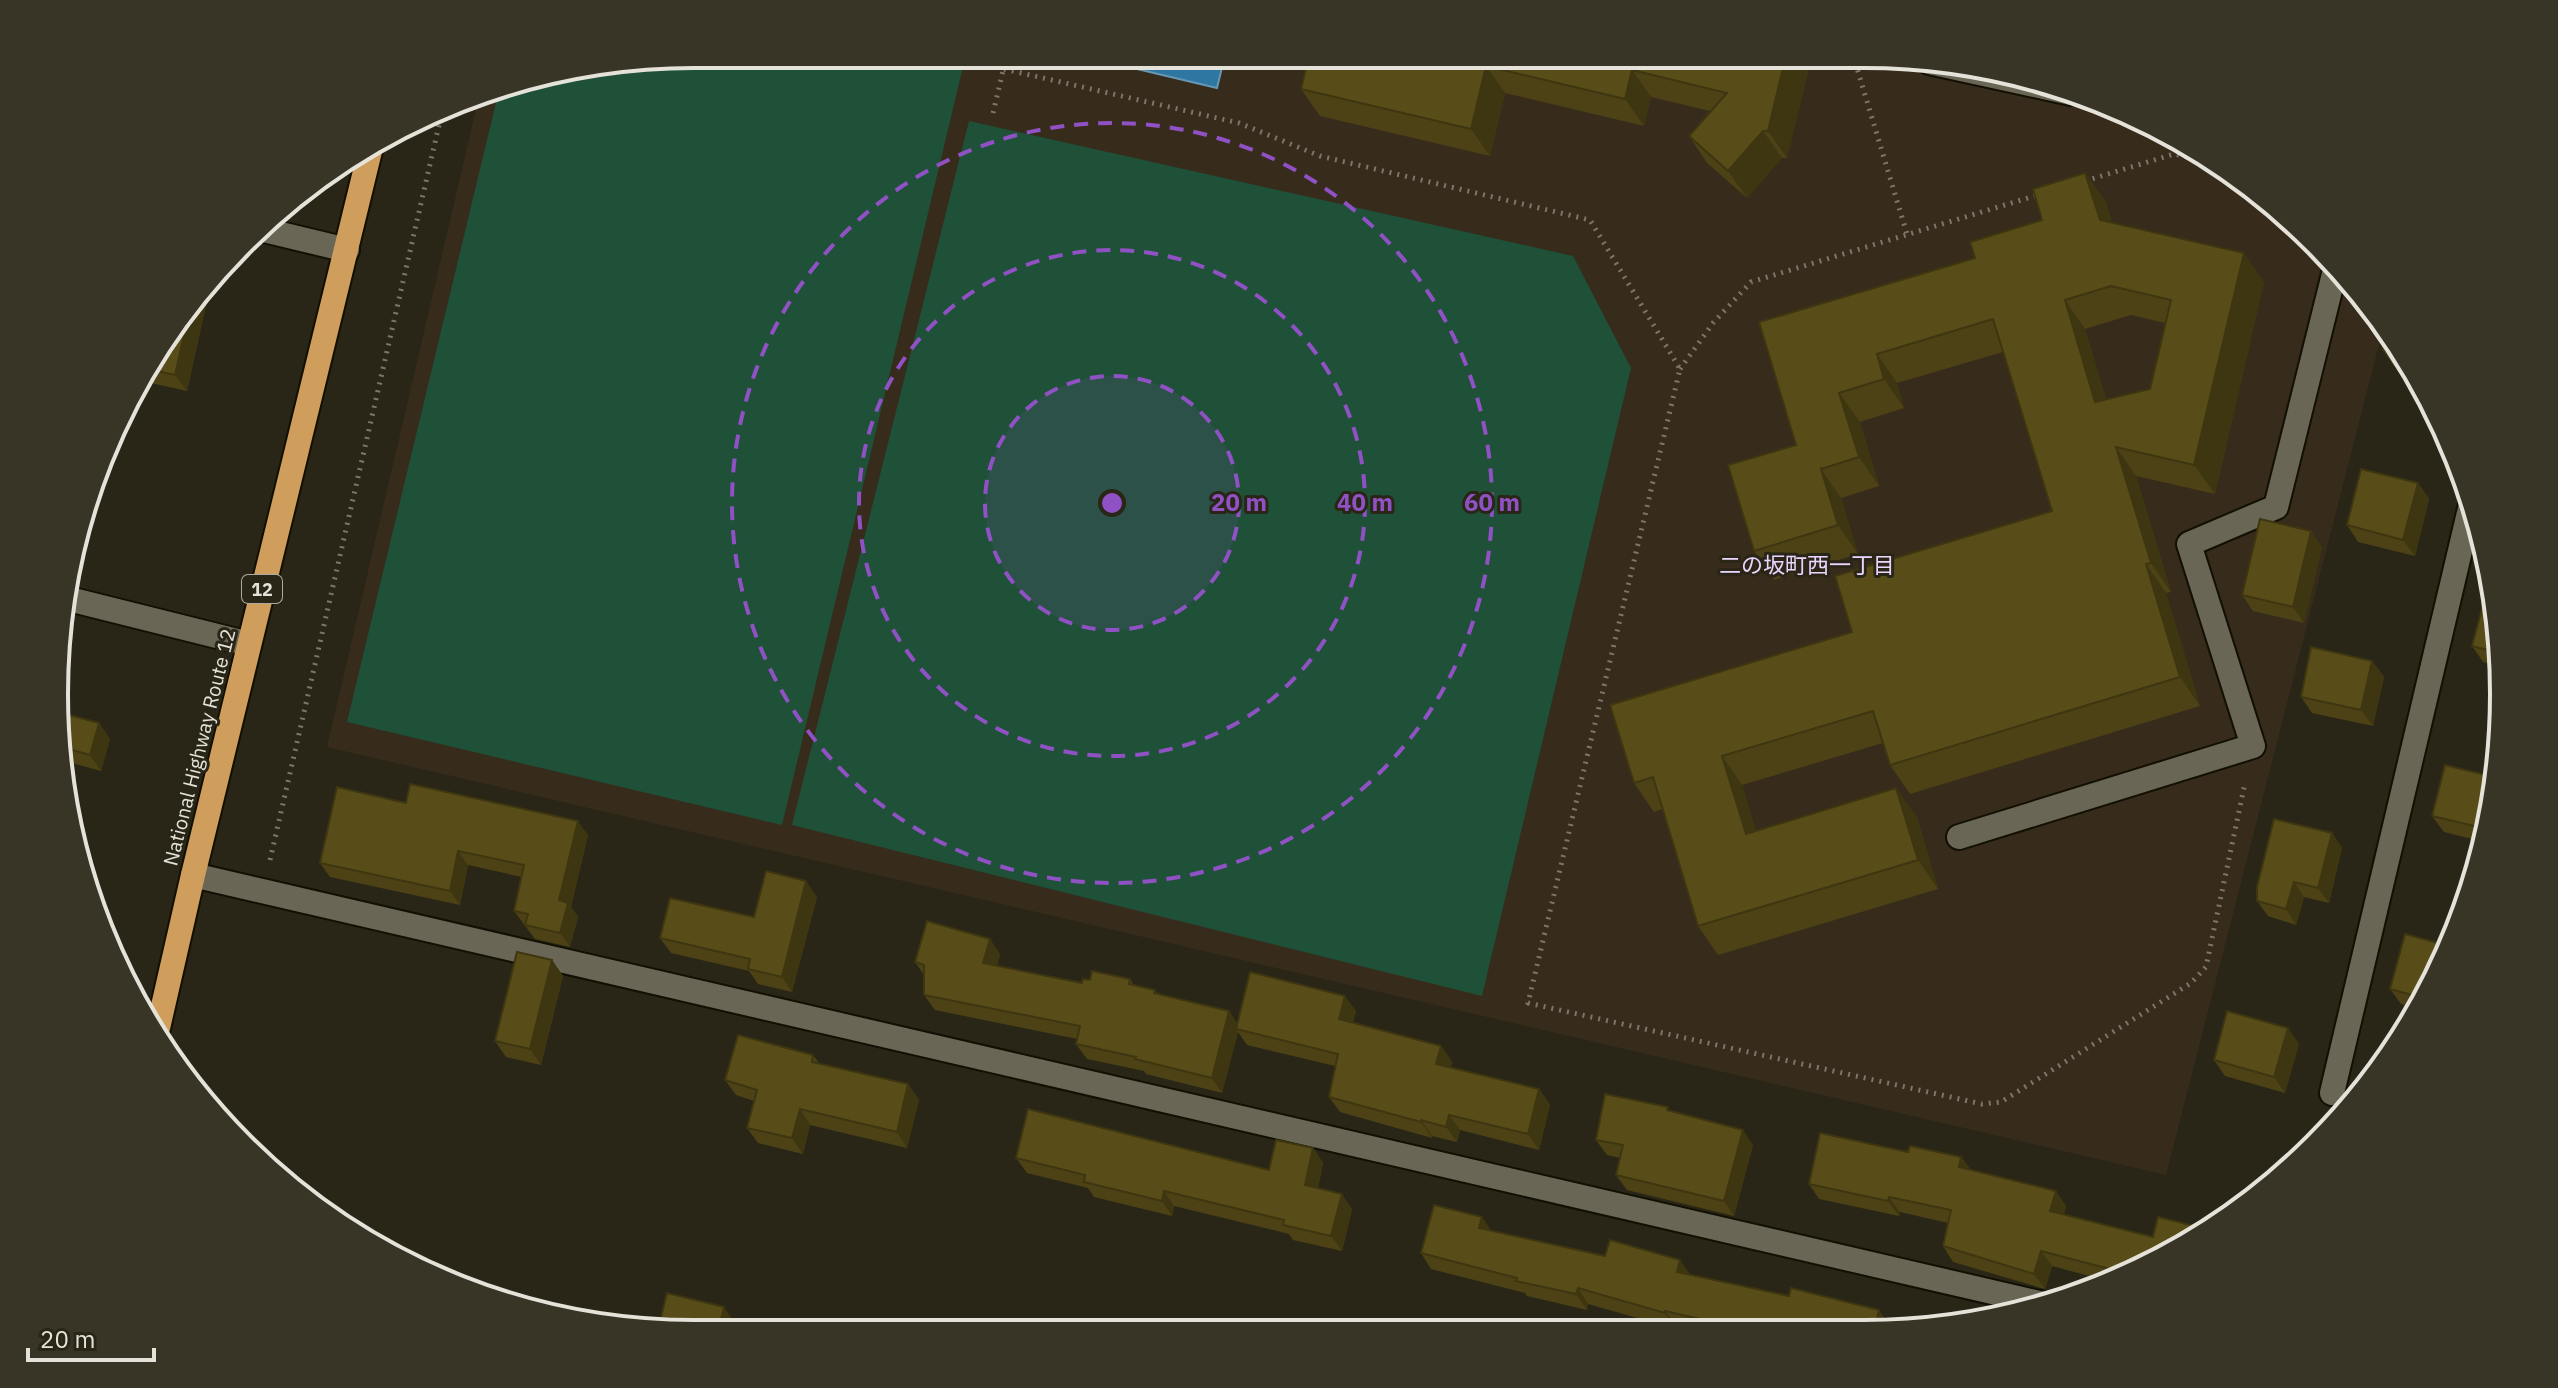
<svg xmlns="http://www.w3.org/2000/svg" width="2558" height="1388" viewBox="0 0 2558 1388" font-family="'IBM Plex Sans','Noto Sans JP',sans-serif">
<rect width="100%" height="100%" fill="#292617"/>
<path fill="#372b1c" d="M694,54L1905,55L2030,76L2184,140L2286,213L2371,304L2384,325L2166,1175L327,747L480,92L488,88Z"/>
<g fill="#1e5138">
<path d="M694,54H966L782,825L347,722L500,86Z"/>
<path d="M969,121L1573,256L1631,368L1482,996L792,825Z"/>
</g>
<path fill="#2e77a2" stroke="#6597b2" stroke-width="2" d="M1074,54L1225,55L1217,88Z"/>
<g fill="none" stroke-linecap="round" stroke-linejoin="round">
<defs>
<g id="lane">
<path d="M1929,62L2071,93"/>
<path d="M1959,837L2253,746L2189,544L2276,507L2336,266"/>
</g>
<g id="street">
<path d="M264,230L347,250"/>
<path d="M69,599L249,644"/>
<path d="M193,875L2048,1305"/>
<path d="M2332,1093L2472,500"/>
</g>
<path id="highway" d="M158,1028L193,875L370,151"/>
</defs>
<use href="#lane" stroke="#120f03" stroke-width="28"/>
<use href="#street" stroke="#120f03" stroke-width="28"/>
<use href="#highway" stroke="#120f03" stroke-width="28"/>
<g stroke="#7a776a" stroke-width="5" stroke-dasharray="2 6" stroke-linecap="butt">
<path d="M1853,55L1907,234"/>
<path d="M1004,69L1239,123L1320,156L1590,220L1680,369L1528,1003L1982,1104L2001,1102L2191,983L2206,967L2245,783"/>
<path d="M993,113L1007,54"/>
<path d="M2085,181L2174,154L2218,164"/>
<path d="M1680,369L1713,323L1751,282L2041,194"/>
<path d="M270,860L442,112"/>
<path d="M205,1103L208,1104V1107"/>
</g>
<use href="#lane" stroke="#6a6655" stroke-width="24"/>
<use href="#street" stroke="#6a6655" stroke-width="24"/>
<use href="#highway" stroke="#d09e5c" stroke-width="24"/>
</g>
<g fill="#4c4215" fill-rule="evenodd">
<path d="M1309,55H1812L1787,158H1782L1747,198L1707,163L1689,136L1710,111L1651,97L1644,126L1505,93L1490,156L1320,116L1301,89Z"/>
<path d="M2085,173L2106,202L2112,223L2264,282L2215,494L2136,476L2171,592L2166,593L2200,706L1910,794L1890,765L1883,743L1742,785L1756,831L1917,817L1938,889L1718,955L1698,926L1662,809L1654,812L1634,783L1852,632L2052,511L2003,352L1897,383L1904,408L1860,422L1879,486L1841,498L1858,554L1774,580L1754,551L1796,445L1759,322L1975,258L2042,220ZM2131,315L2165,323L2150,389L2106,399L2085,329Z"/>
<path d="M210,287L187,391L142,381L162,339Z"/>
<path d="M2388,331L2413,371L2394,366L2383,350Z"/>
<path d="M2418,483L2429,499L2415,556L2358,542L2347,525Z"/>
<path d="M2322,547L2304,623L2253,611L2242,595Z"/>
<path d="M2472,646L2503,652L2502,667L2483,662Z"/>
<path d="M2372,661L2384,677L2373,726L2312,713L2301,697Z"/>
<path d="M99,723L110,739L101,771L61,760L55,736Z"/>
<path d="M2498,778L2484,842L2444,832L2432,816Z"/>
<path d="M406,803L588,835L571,907L578,917L570,947L535,939L514,911L522,877L468,865L460,905L330,877L320,863Z"/>
<path d="M2332,833L2342,848L2329,903L2304,897L2296,925L2268,916L2257,901Z"/>
<path d="M817,897L792,992L758,984L749,971L671,953L660,938L754,917Z"/>
<path d="M2405,934L2418,1014L2406,1030L2404,1026L2409,1006L2401,1004L2390,989Z"/>
<path d="M1000,954L997,966L1082,983L1090,980L1130,979L1134,985L1155,990L1157,994L1229,1011L1237,1024L1356,1011L1353,1023L1441,1046L1452,1062L1451,1067L1539,1089L1550,1105L1539,1150L1460,1130L1457,1142L1432,1136V1138L1340,1112L1329,1097L1335,1066L1247,1045L1238,1032L1222,1093L1146,1074L1144,1071L1087,1059L1076,1044L1077,1039L935,1010L924,995V975L915,962Z"/>
<path d="M552,960L563,976L541,1065L506,1057L495,1041Z"/>
<path d="M2299,1044L2285,1093L2225,1076L2214,1060Z"/>
<path d="M813,1055L819,1063L908,1084L919,1100L907,1148L810,1125L803,1154L758,1143L747,1128L754,1101L736,1095L725,1080Z"/>
<path d="M1670,1111L1753,1145L1734,1216L1627,1190L1616,1175L1620,1158L1607,1155L1596,1140Z"/>
<path d="M1313,1148L1323,1163L1318,1188L1352,1209L1342,1251L1293,1240L1289,1234L1174,1206L1172,1216L1094,1197L1088,1188L1027,1173L1016,1158L1269,1170Z"/>
<path d="M1908,1152L1961,1157L1971,1170L2066,1206L2064,1215L2153,1237L2211,1230L2108,1281L2052,1266L2045,1289L1953,1262L1943,1246L1948,1223L1900,1212L1899,1216L1819,1199L1809,1184Z"/>
<path d="M1492,1231L1690,1274L1923,1329H1689L1676,1326V1329L1588,1304L1587,1310L1527,1296L1525,1293L1431,1269L1421,1253Z"/>
</g>
<g fill="#3e3611">
<path d="M1786,55H1812L1787,158L1768,131Z"/>
<path d="M1486,66L1505,93L1490,156L1471,129Z"/>
<path d="M1632,70L1651,97L1644,126L1625,99Z"/>
<path d="M1763,131L1782,158L1747,198L1728,171Z"/>
<path d="M2085,173L2106,202L2120,249L2100,220Z"/>
<path d="M2244,253L2264,282L2215,494L2194,465Z"/>
<path d="M210,287L187,391L175,375L190,308Z"/>
<path d="M2065,300L2085,329L2116,431L2095,402Z"/>
<path d="M1877,354L1897,383L1904,408L1884,379Z"/>
<path d="M1839,393L1860,422L1879,486L1859,457Z"/>
<path d="M2116,447L2136,476L2171,592L2151,563Z"/>
<path d="M1821,469L1841,498L1858,554L1838,525Z"/>
<path d="M2418,483L2429,499L2415,556L2403,540Z"/>
<path d="M2311,531L2322,547L2304,623L2293,607Z"/>
<path d="M2146,564L2166,593L2200,706L2180,677Z"/>
<path d="M2372,661L2384,677L2373,726L2361,710Z"/>
<path d="M99,723L110,739L101,771L90,755Z"/>
<path d="M1722,756L1742,785L1766,863L1746,834Z"/>
<path d="M1896,788L1917,817L1938,889L1918,860Z"/>
<path d="M578,821L588,835L571,907L578,917L570,947L560,933L559,900Z"/>
<path d="M2332,833L2342,848L2329,903L2318,888Z"/>
<path d="M458,851L468,865L460,905L450,891Z"/>
<path d="M806,881L817,897L792,992L782,977Z"/>
<path d="M2294,882L2304,897L2296,925L2286,909Z"/>
<path d="M990,939L1000,954L993,978L983,963Z"/>
<path d="M552,960L563,976L541,1065L530,1049Z"/>
<path d="M1345,996L1356,1011L1350,1035L1339,1019Z"/>
<path d="M1229,1011L1239,1026L1236,1029L1238,1032L1222,1093L1212,1078Z"/>
<path d="M2288,1028L2299,1044L2285,1093L2274,1077Z"/>
<path d="M1441,1046L1452,1062L1447,1079L1436,1064Z"/>
<path d="M908,1084L919,1100L907,1148L897,1132Z"/>
<path d="M1539,1089L1550,1105L1539,1150L1528,1134Z"/>
<path d="M800,1109L810,1125L803,1154L792,1138Z"/>
<path d="M1449,1115L1460,1130L1457,1142L1446,1127Z"/>
<path d="M1421,1120L1432,1136V1138L1421,1122Z"/>
<path d="M1743,1130L1753,1145L1734,1216L1724,1201Z"/>
<path d="M1313,1148L1323,1163L1316,1200L1305,1185Z"/>
<path d="M1961,1157L1972,1172L1959,1167Z"/>
<path d="M1164,1191L1174,1206L1172,1216L1162,1201Z"/>
<path d="M2056,1191L2066,1206L2061,1227L2050,1211Z"/>
<path d="M1342,1194L1352,1209L1342,1251L1331,1236Z"/>
<path d="M1889,1197L1900,1212L1899,1216L1888,1201Z"/>
<path d="M1482,1217L1493,1233L1479,1228Z"/>
<path d="M2041,1251L2052,1266L2045,1289L2034,1274Z"/>
<path d="M1680,1260L1691,1276L1677,1272Z"/>
<path d="M1578,1288L1588,1304L1587,1310L1576,1294Z"/>
<path d="M724,1307L735,1323L732,1332H718Z"/>
<path d="M1879,1310L1890,1326L1877,1318Z"/>
<path d="M1665,1311L1676,1326V1329L1665,1313Z"/>
</g>
<g fill="#584d18" stroke="#3e3611" stroke-width="2" fill-rule="evenodd">
<path d="M1309,55H1786L1768,131H1763L1728,171L1689,136L1727,93L1632,70L1625,99L1486,66L1471,129L1301,89Z"/>
<path d="M2085,173L2100,220L2244,253L2194,465L2116,447L2151,563L2146,564L2180,677L1890,765L1873,711L1722,756L1746,834L1896,788L1918,860L1698,926L1653,777L1634,783L1610,705L1852,632L1835,576L2052,511L1993,319L1877,354L1884,379L1839,393L1859,457L1821,469L1838,525L1754,551L1728,465L1796,445L1759,322L1975,258L1970,242L2042,220L2033,189ZM2111,286L2171,300L2150,389L2095,402L2065,300Z"/>
<path d="M190,308L175,375L148,369L162,339Z"/>
<path d="M2388,331L2403,355L2383,350Z"/>
<path d="M2361,469L2418,483L2403,540L2347,525Z"/>
<path d="M2260,519L2311,531L2293,607L2242,595Z"/>
<path d="M2486,594L2493,596L2503,654L2472,646Z"/>
<path d="M2311,647L2372,661L2361,710L2301,697Z"/>
<path d="M58,712L99,723L90,755L58,746L55,736Z"/>
<path d="M2445,765L2498,778L2487,829L2432,816Z"/>
<path d="M410,784L578,821L559,900L568,903L560,933L525,925L528,914L514,911L524,865L458,851L450,891L320,863L337,787L406,803Z"/>
<path d="M2274,819L2332,833L2318,888L2294,882L2286,909L2257,901V887Z"/>
<path d="M766,871L806,881L782,977L748,969L750,959L660,938L670,898L754,917Z"/>
<path d="M927,921L990,939L983,963L1082,983L1083,979L1090,980L1092,971L1130,979L1129,984L1155,990L1154,993L1229,1011L1212,1078L1135,1059L1136,1057L1076,1044L1080,1026L924,995V965L915,962Z"/>
<path d="M2405,934L2449,946L2418,1014L2408,1027L2404,1026L2412,995L2390,989Z"/>
<path d="M517,952L552,960L530,1049L495,1041Z"/>
<path d="M1250,972L1345,996L1339,1019L1441,1046L1436,1064L1539,1089L1528,1134L1449,1115L1446,1127L1421,1120V1122L1329,1097L1338,1054L1236,1029Z"/>
<path d="M2227,1011L2288,1028L2274,1077L2214,1060Z"/>
<path d="M738,1035L813,1055L812,1062L908,1084L897,1132L800,1109L792,1138L747,1128L757,1090L725,1080Z"/>
<path d="M1605,1094L1668,1107L1667,1110L1743,1130L1724,1201L1616,1175L1623,1145L1596,1140Z"/>
<path d="M1028,1109L1269,1170L1276,1140L1313,1148L1305,1185L1342,1194L1331,1236L1283,1225L1284,1220L1164,1191L1162,1201L1084,1182L1085,1175L1016,1158Z"/>
<path d="M1820,1133L1908,1152L1910,1146L1961,1157L1959,1167L2056,1191L2050,1211L2153,1237L2158,1217L2211,1230L2125,1273L2041,1251L2034,1274L1943,1246L1951,1210L1889,1197L1888,1201L1809,1184Z"/>
<path d="M1434,1205L1482,1217L1479,1228L1605,1256L1610,1240L1680,1260L1677,1272L1789,1296L1791,1288L1879,1310L1877,1318L1923,1329H1744L1665,1311V1313L1578,1288L1576,1294L1516,1281L1517,1278L1421,1253Z"/>
<path d="M2217,1220L2224,1222L2215,1229Z"/>
<path d="M667,1293L724,1307L718,1332L657,1333Z"/>
</g>
<circle cx="1112" cy="503" r="127" fill="#9051c4" fill-opacity=".12"/>
<g fill="none" stroke="#9051c4" stroke-width="4" stroke-dasharray="14 10">
<circle cx="1112" cy="503" r="127"/>
<circle cx="1112" cy="503" r="253"/>
<circle cx="1112" cy="503" r="380"/>
</g>
<g text-anchor="middle" dominant-baseline="central" stroke-width="6" stroke-linejoin="round" paint-order="stroke">
<rect fill="#292617" stroke="#adaa9f" stroke-width="2" x="242" y="575" width="40" height="28" rx="6"/>
<g font-size="18" font-weight="bold" fill="#e5e3d9">
<text x="262" y="589">12</text>
</g>
<g font-size="20" fill="#e5e3d9" stroke="#292617">
<text transform="translate(199 747) rotate(-76)">National Highway Route 12</text>
</g>
<g font-size="22" fill="#ebd4fd" stroke="#292617">
<text x="1807" y="564">二の坂町西一丁目</text>
</g>
</g>
<path d="M0 0H2558V1388H0ZM694 68H1864A626 626 0 0 1 2490 694V694A626 626 0 0 1 1864 1320H694A626 626 0 0 1 68 694V694A626 626 0 0 1 694 68Z" fill="#383527" fill-rule="evenodd"/>
<path fill="none" stroke="#e5e3d9" stroke-width="4" d="M694 68H1864A626 626 0 0 1 2490 694V694A626 626 0 0 1 1864 1320H694A626 626 0 0 1 68 694V694A626 626 0 0 1 694 68Z"/>
<circle cx="1112" cy="503" r="12" fill="#9051c4" stroke="#292617" stroke-width="4"/>
<g font-size="24" text-anchor="middle" font-weight="bold" fill="#9051c4" stroke="#292617" stroke-width="6" stroke-linejoin="round" paint-order="stroke">
<text x="1239" y="511">20 m</text>
<text x="1365" y="511">40 m</text>
<text x="1492" y="511">60 m</text>
</g>
<path d="M28 1348v12h126v-12" fill="none" stroke="#e5e3d9" stroke-width="4"/>
<text x="40" y="1348" font-size="24" fill="#e5e3d9" stroke="#292617" stroke-width="6" paint-order="stroke">20 m</text>
</svg>
